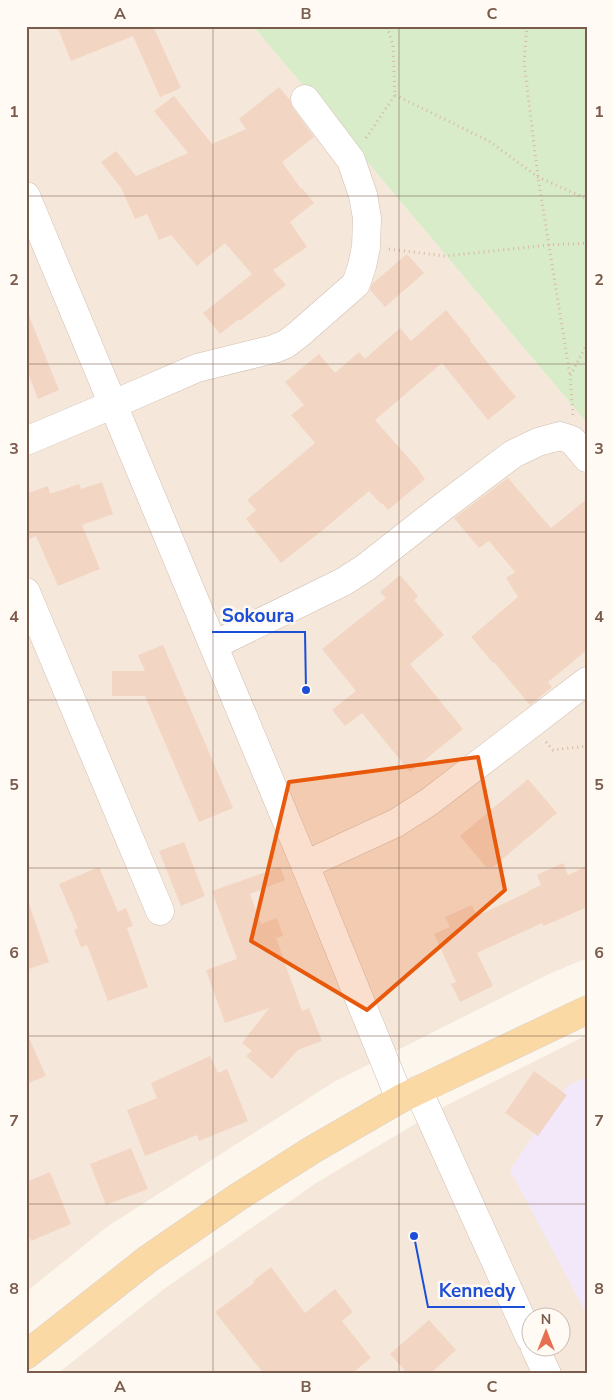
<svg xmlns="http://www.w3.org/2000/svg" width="613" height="1400" viewBox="0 0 613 1400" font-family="'Nunito Sans',sans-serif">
<rect width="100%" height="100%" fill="#fdf6ec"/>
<g fill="#f5e8da" fill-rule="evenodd">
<path d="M26,26H253L587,423V958L547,975L334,1082L108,1226L26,1292Z"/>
<path d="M587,1035V1374H57L164,1289L316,1183L447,1105ZM530,1318H560V1348H530Z"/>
</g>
<path fill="#f3e8fa" d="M587,1077V1315L510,1170L567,1086Z"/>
<path fill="#d8ecc9" d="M253,26H587V423Z"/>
<g fill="#f3d5c3">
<path d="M57,26H156L154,28L181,88L160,97L133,36L71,61Z"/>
<path d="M279,87L290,100L293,108L314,137L282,162L301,189L302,188L314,203L290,222L307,247L273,270L286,285L240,321L239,319L220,334L203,313L252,274L225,243L197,266L171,235L159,240L147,214L135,219L121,188L101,162L116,151L136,176L188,153L154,111L174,96L212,144L246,129L239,119Z"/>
<path d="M407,254L424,273L385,307L370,290L372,284Z"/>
<path d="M446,310L471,340L470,341L516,397L488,420L442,363L375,420L420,471H419L425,479L388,510L382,503L381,504L369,491L329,525L281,563L246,519L256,510L247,500L315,443L291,415L304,405L285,382L319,354L335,373L359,352L365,359L400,328L411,341Z"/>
<path d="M27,311L59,390L38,399L26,368Z"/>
<path d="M508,478L551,528L587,499V650L548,682L552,687L530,705L494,662L493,663L471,637L518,597L506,578L515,572L489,541L479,548L454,518Z"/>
<path d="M102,482L113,514L82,525L100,569L58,586L36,536L26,540V494L48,486L50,494L79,484L81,489Z"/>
<path d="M400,575L418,596L414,600L444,635L410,664L463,729L410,772L362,713L345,726L332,710L356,691L322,649L386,598L380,592Z"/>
<path d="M163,645L233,808L199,822L145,696H112V671H145L138,655Z"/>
<path d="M528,779L557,813L493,867H486L460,836Z"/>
<path d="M184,842L205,896L181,906L159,851Z"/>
<path d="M563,863L568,875L587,866V907L544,926L542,923L477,953L493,986L460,1002L451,984L456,982L434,934L450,927L445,917L472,905L477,916L528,892V891L541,885L537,875Z"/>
<path d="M99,867L118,912L126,908L133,926L127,928L148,987L108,1001L87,945L81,947L74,930L78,928L59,884Z"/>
<path d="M280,867L285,880L250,894L261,924L277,918L283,936L276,938L302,1011L309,1008L322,1041L298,1050L272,1079L246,1056L252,1051L242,1043L269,1008L225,1023L206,970L237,959L212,891Z"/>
<path d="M26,904H29L49,962L26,970Z"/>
<path d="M26,1031L46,1076L26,1084Z"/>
<path d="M210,1056L218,1073L227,1069L248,1121L199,1141L197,1135L145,1156L127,1110L157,1098L151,1083Z"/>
<path d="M534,1071L567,1095L538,1136L505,1113Z"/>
<path d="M131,1148L148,1189L106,1205L90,1164Z"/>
<path d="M50,1172L71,1224L31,1241L26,1230V1182Z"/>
<path d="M271,1267L305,1313L335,1289L353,1312L342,1321L371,1358L351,1374H264L215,1312L254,1283L253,1281Z"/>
<path d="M429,1320L456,1350L430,1374H408L390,1354Z"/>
</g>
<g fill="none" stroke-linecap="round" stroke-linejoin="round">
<defs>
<g id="minor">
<path d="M26,196L305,865L400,1099"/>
<path d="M26,441L114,404L197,368L274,349L286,344L299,334L356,284L362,266L366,247L367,218L363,195L351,160L305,99"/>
<path d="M26,592L160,911"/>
<path d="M214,645L343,582L365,568L444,506L513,454L538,442L560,436L572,440L587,458"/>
<path d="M305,865L396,823L429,802L587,681"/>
<path d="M418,1090L530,1338"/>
<path d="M535,1348L547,1374"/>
</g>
<path id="major" d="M26,1355L148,1259L238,1197L312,1150L400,1099L587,1010"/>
</defs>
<use href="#minor" stroke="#d1beb0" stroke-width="29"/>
<use href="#major" stroke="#dad1cd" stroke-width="29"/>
<g stroke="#d9b8a5" stroke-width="3" stroke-dasharray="1 4" stroke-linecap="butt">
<path d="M527,26L524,62L538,177L570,376"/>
<path d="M395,95L489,141L538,177L587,199"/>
<path d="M366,138L395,95L393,46L387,26"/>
<path d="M389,249L445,256L549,245L587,243"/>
<path d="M573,415L570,376L587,344"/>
<path d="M546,742L553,750L587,746"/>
</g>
<use href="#minor" stroke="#fff" stroke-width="28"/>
<use href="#major" stroke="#fbd9a5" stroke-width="28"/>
</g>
<path fill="#e8590c" fill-opacity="0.2" stroke="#e8590c" stroke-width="4" stroke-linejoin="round" d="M478,757L505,890L367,1010L251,941L289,782Z"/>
<path fill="none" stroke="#7a5c4d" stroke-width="1" stroke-opacity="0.55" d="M213,26V1374M399,26V1374M26,196H587M26,364H587M26,532H587M26,700H587M26,868H587M26,1036H587M26,1204H587"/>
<path fill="none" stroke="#1d4ed8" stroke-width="2" d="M306 690L305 632H212M414 1236L428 1307H525"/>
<g fill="#1d4ed8" stroke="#fffaf3" stroke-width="2">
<circle cx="306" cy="690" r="5"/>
<circle cx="414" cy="1236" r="5"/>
</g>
<g font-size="19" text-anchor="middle" font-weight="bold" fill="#1d4ed8" stroke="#fffaf3" stroke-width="5" stroke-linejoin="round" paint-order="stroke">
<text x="258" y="622">Sokoura</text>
<text x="477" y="1297">Kennedy</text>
</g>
<rect width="613" height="1400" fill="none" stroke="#fffaf3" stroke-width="55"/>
<g transform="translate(546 1332)"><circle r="24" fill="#fffaf3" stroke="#cabbb1"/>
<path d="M0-4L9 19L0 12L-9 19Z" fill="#e76f51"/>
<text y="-8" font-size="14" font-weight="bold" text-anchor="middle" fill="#7a5c4d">N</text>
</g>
<rect x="28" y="28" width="558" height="1344" fill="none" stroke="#7a5c4d" stroke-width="2"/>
<g font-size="16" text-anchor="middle" font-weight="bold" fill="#7a5c4d">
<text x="120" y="19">A</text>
<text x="306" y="19">B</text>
<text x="492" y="19">C</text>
<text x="14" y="117">1</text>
<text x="599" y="117">1</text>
<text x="14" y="285">2</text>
<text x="599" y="285">2</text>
<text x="14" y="454">3</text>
<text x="599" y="454">3</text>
<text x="14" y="622">4</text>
<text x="599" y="622">4</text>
<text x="14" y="790">5</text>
<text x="599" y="790">5</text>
<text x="14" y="958">6</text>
<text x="599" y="958">6</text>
<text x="14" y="1126">7</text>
<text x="599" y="1126">7</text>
<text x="14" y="1294">8</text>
<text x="599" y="1294">8</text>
<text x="120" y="1392">A</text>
<text x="306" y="1392">B</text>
<text x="492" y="1392">C</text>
</g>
</svg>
